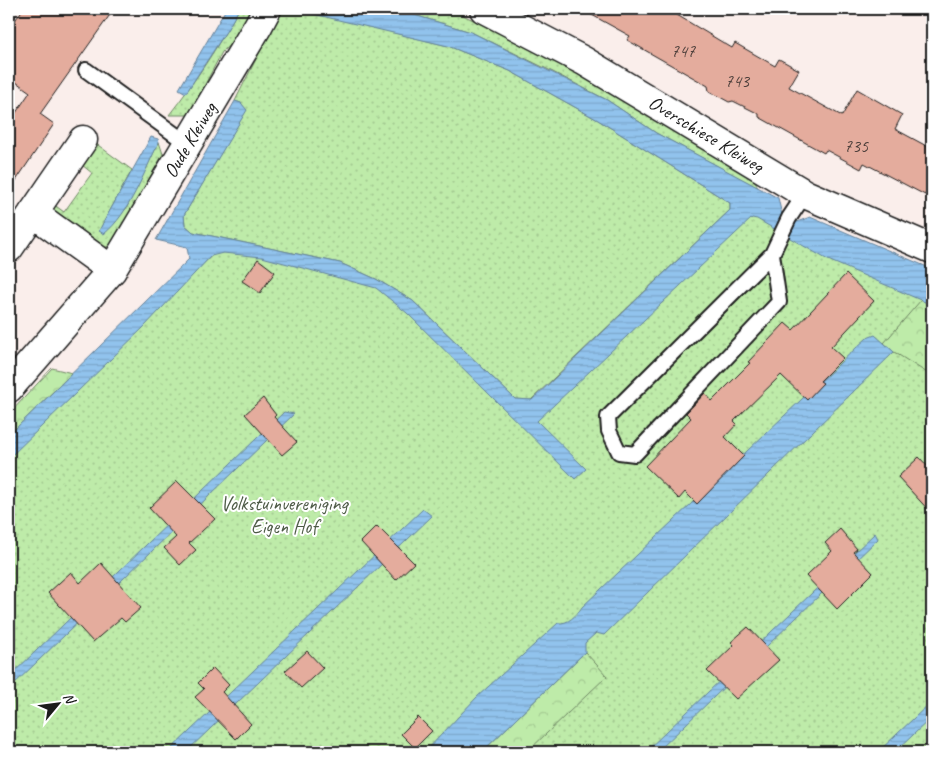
<svg xmlns="http://www.w3.org/2000/svg" width="941" height="761" viewBox="0 0 941 761" font-family="Caveat,sans-serif">
<defs>
<pattern id="green-dots" width="8" height="8" patternUnits="userSpaceOnUse" patternTransform="scale(1.25)"><rect width="8" height="8" fill="#beeba9"/><path d="M2 2h.1M6 6h.1" fill="none" stroke="#a3c991" stroke-width="1.8" stroke-linecap="round"/></pattern>
<pattern id="forest-crowns" width="20" height="18" patternUnits="userSpaceOnUse" patternTransform="scale(1.25)"><rect width="20" height="18" fill="#beeba9"/><path d="M2 6a3 3 0 1 1 6 0M12 15a3 3 0 1 1 6 0" fill="none" stroke="#a3c991"/></pattern>
<pattern id="water-rules" width="6" height="5" patternUnits="userSpaceOnUse" patternTransform="scale(1.25)"><rect width="6" height="5" fill="#91c3ed"/><path d="M0 2.5h6" fill="none" stroke="#7ca7cb"/></pattern>
</defs>
<rect width="100%" height="100%" fill="#faeeeb"/>
<filter id="ink" filterUnits="userSpaceOnUse"><feTurbulence type="fractalNoise" baseFrequency=".02" numOctaves="2"/><feDisplacementMap in="SourceGraphic" scale="10" xChannelSelector="R" yChannelSelector="G"/><feConvolveMatrix kernelMatrix="1 2 1 2 8 2 1 2 1" color-interpolation-filters="sRGB"/></filter>
<g filter="url(#ink)">
<g fill="url(#green-dots)" stroke="#6d8462">
<path d="M239,9H258L238,37L222,52L189,115H169C195,82 218,46 239,9Z"/>
<path d="M281,9H314L310,12L448,46L510,71L598,120L730,203V210L531,400L515,399L413,301L376,279L340,263L193,232L185,225L184,215L246,110L241,103L235,101Z"/>
<path d="M394,9H451L588,77L753,176L758,188L656,133L607,100L547,69L471,32Z"/>
<path d="M91,140L132,170L99,231L126,209L159,142L163,154L113,243L105,248H94L50,217L49,201L64,212L92,173L77,161Z"/>
<path d="M754,207L932,290V752H9V449L222,246L379,284L521,415Z"/>
</g>
<g fill="url(#forest-crowns)" stroke="#6d8462">
<path d="M921,300L932,305V376L894,352L884,343Z"/>
<path d="M52,368L72,373L9,435V414Z"/>
<path d="M585,652L607,676L527,752H482Z"/>
</g>
<g fill="url(#water-rules)" stroke="#628099">
<path d="M226,9H239L227,30L186,93L179,89Z"/>
<path d="M314,9H394L471,32L607,100L656,133L778,198L782,215L797,222L810,217L932,269V305L828,260L757,219L752,218L537,421L586,469L575,479L407,313L376,288L262,257L223,253L211,256L144,327L9,458V435L189,259L187,247L156,240L235,101L241,103L247,110L184,215L185,225L193,232L340,263L376,279L413,301L515,399L532,400L730,210V203L598,120L510,71L448,46L309,13Z"/>
<path d="M151,137L158,139L159,142C144,172 130,213 104,234L99,231L103,223Z"/>
<path d="M875,335L894,352L604,635L596,633L585,643V652L482,752H425L477,697L558,623C568,624 576,616 582,607L857,347L867,338Z"/>
<path d="M284,412L294,414L9,689V677Z"/>
<path d="M423,509L432,516L186,752H168Z"/>
<path d="M875,533L878,539L657,752H645Z"/>
<path d="M932,701V717L895,752H878Z"/>
</g>
<g fill="#e4ac9d" stroke="#1c1c1c">
<path d="M23,9H114L40,114L54,124L9,191V123L30,92L9,77V29Z"/>
<path d="M581,9H680L677,15L732,48L735,43L775,66L779,59L799,70L789,87L842,116L857,89L902,115L895,129L932,149V182L925,195L864,163L861,169L826,150L824,153L759,117V114L733,101L729,102L709,91L708,86L627,40L630,36Z"/>
<path d="M258,259L275,272L260,293L242,281Z"/>
<path d="M846,274L874,301L831,347L843,358L820,381L823,383L807,400L781,375L734,421L737,424L725,437L744,456L697,504L685,492L679,499L645,466L691,418L686,413L705,393L712,401L750,363L748,362L785,323L793,330Z"/>
<path d="M263,398L276,415L274,417L297,442L282,455L245,414Z"/>
<path d="M919,457L932,471V514L898,477Z"/>
<path d="M177,481L215,519L189,543L196,550L180,565L164,548L176,537L149,508Z"/>
<path d="M377,526L414,563L396,580L361,542Z"/>
<path d="M840,529L857,549L853,552L873,573L837,609L806,576L832,551L825,543Z"/>
<path d="M101,563L141,608L125,622L121,618L93,642L48,593L71,572L80,583Z"/>
<path d="M748,627L779,660L736,699L707,671L734,645L731,642Z"/>
<path d="M307,651L323,668L301,688L285,671Z"/>
<path d="M213,668L229,685L222,692L251,724L236,739L195,697L204,689L198,683Z"/>
<path d="M418,717L432,731L415,748L401,734Z"/>
</g>
<g fill="none" stroke-linecap="round" stroke-linejoin="round">
<defs>
<g id="lane">
<path d="M86,70L188,144"/>
<path d="M772,254L779,302L635,454L619,452L609,431L608,417L772,254L789,218L805,194"/>
</g>
<g id="street">
<path d="M484,9L584,61L805,194L932,249"/>
<path d="M33,213L112,270"/>
<path d="M9,248L83,140"/>
<path d="M9,388L112,270L258,26L267,9"/>
</g>
</defs>
<use href="#lane" stroke="#1c1c1c" stroke-width="18"/>
<use href="#street" stroke="#1c1c1c" stroke-width="31"/>
<use href="#lane" stroke="#fff" stroke-width="14"/>
<use href="#street" stroke="#fff" stroke-width="28"/>
</g>
</g>
<g text-anchor="middle" dominant-baseline="central" stroke-width="4" stroke-linejoin="round" paint-order="stroke">
<g font-size="18" fill="#4e403c">
<text x="683" y="51">747</text>
<text x="737" y="81">743</text>
<text x="856" y="146">735</text>
</g>
<g font-size="20" fill="#1c1c1c" stroke="#fff">
<text transform="translate(706 134) rotate(31)">Overschiese Kleiweg</text>
<text transform="translate(190 140) rotate(-59)">Oude Kleiweg</text>
</g>
<g font-size="20" fill="#4d5a46" stroke="#fff">
<text x="284" y="503">Volkstuinvereniging<tspan x="284" dy="23">Eigen Hof</tspan></text>
</g>
</g>
<rect width="941" height="761" fill="none" stroke="#fff" stroke-width="30"/>
<rect x="15" y="15" width="911" height="731" fill="none" stroke="#1c1c1c" stroke-width="2" filter="url(#ink)"/>
<g transform="translate(58 704) rotate(61)" stroke="#ffffff" stroke-width="4" paint-order="stroke">
<path d="M0-4L9 19L0 12L-9 19Z" fill="#1c1c1c"/>
<text y="-8" font-size="14" font-weight="bold" text-anchor="middle" fill="#1c1c1c">N</text>
</g>
</svg>
